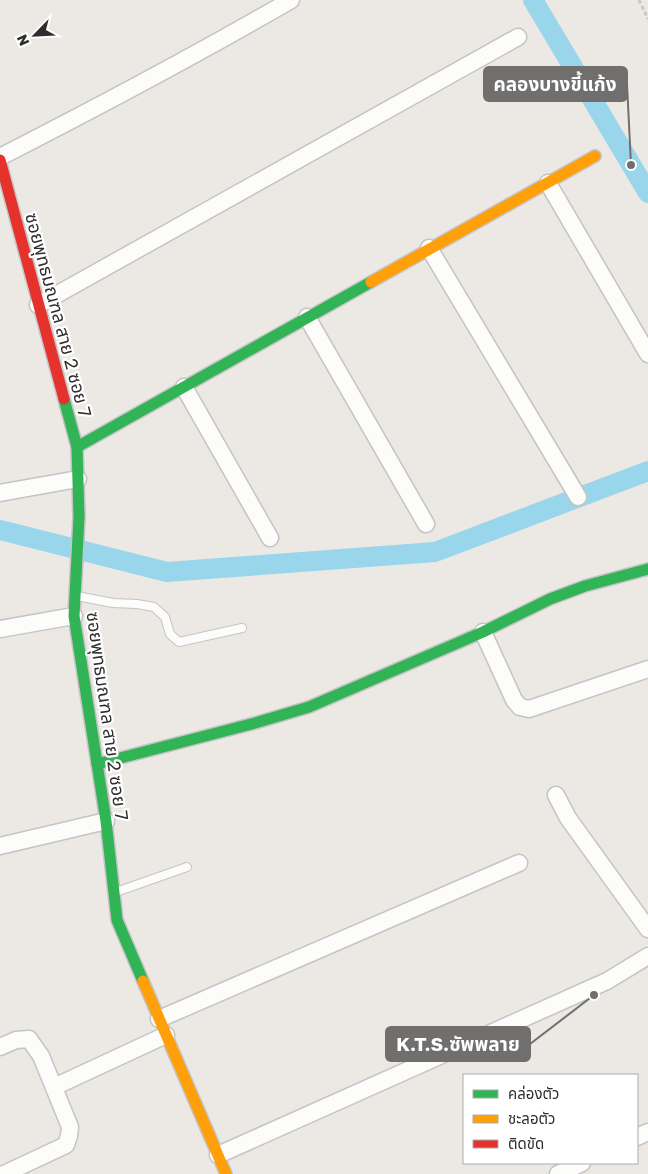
<svg xmlns="http://www.w3.org/2000/svg" width="648" height="1174" viewBox="0 0 648 1174" font-family="'Golos Text','Noto Sans Thai',sans-serif">
<rect width="100%" height="100%" fill="#ece8e4"/>
<g fill="none" stroke-linecap="round" stroke-linejoin="round">
<g stroke="#99d6ec" stroke-width="20">
<path d="M533,0L648,193"/>
<path d="M0,530L167,572L435,552L648,471"/>
</g>
<defs>
<g id="lane">
<path d="M77,596L113,603L137,604L154,607L165,617L170,634L179,642L242,628"/>
<path d="M116,892L187,867"/>
</g>
<g id="street">
<path d="M0,157C98,107 196,55 291,0"/>
<path d="M548,183L648,354"/>
<path d="M429,248L578,497"/>
<path d="M38,305L518,37"/>
<path d="M307,317L426,524"/>
<path d="M184,387L270,538"/>
<path d="M0,493L78,479"/>
<path d="M0,629L74,616"/>
<path d="M483,632L514,700L520,707L529,709L648,669"/>
<path d="M556,795L568,818L648,929"/>
<path d="M0,846L106,821"/>
<path d="M159,1019L519,863"/>
<path d="M0,1047L16,1040L29,1039L41,1056L70,1127L69,1136L66,1145L4,1174"/>
<path d="M54,1087L166,1035"/>
<path d="M637,1137L648,1132"/>
<path d="M218,1155L607,981L648,956"/>
<path d="M558,1174L582,1163"/>
</g>
<g id="fast">
<path d="M64,399L77,447L79,517L74,616L106,821L117,920L143,981"/>
<path d="M77,447L371,282"/>
<path d="M97,764L255,723L309,707L483,632L550,599L585,586L648,569"/>
</g>
<g id="slow">
<path d="M371,282L595,156"/>
<path d="M143,981L226,1174"/>
</g>
<path id="jam" d="M0,160L64,399"/>
</defs>
<use href="#lane" stroke="#c5c4c5" stroke-width="10"/>
<use href="#street" stroke="#c5c4c5" stroke-width="19"/>
<use href="#fast" stroke="#c5c4c5" stroke-width="14"/>
<use href="#slow" stroke="#c5c4c5" stroke-width="14"/>
<use href="#jam" stroke="#c5c4c5" stroke-width="14"/>
<path stroke="#c9c9c8" stroke-width="3" stroke-dasharray="4 2.5" stroke-linecap="butt" d="M639,0L648,19"/>
<use href="#lane" stroke="#fcfcfb" stroke-width="8"/>
<use href="#street" stroke="#fcfcfb" stroke-width="16"/>
<use href="#fast" stroke="#30b455" stroke-width="11"/>
<use href="#slow" stroke="#ff9f0a" stroke-width="11"/>
<use href="#jam" stroke="#e5322d" stroke-width="11"/>
</g>
<g text-anchor="middle" dominant-baseline="central" stroke-width="4.5" stroke-linejoin="round" paint-order="stroke">
<g font-size="18" fill="#2e2e2e" stroke="#fff">
<text transform="translate(59 315) rotate(75)">ซอยพุทธมณฑล สาย 2 ซอย 7</text>
<text transform="translate(108 716) rotate(82)">ซอยพุทธมณฑล สาย 2 ซอย 7</text>
</g>
</g>
<path fill="none" stroke="#706f6e" stroke-width="2" d="M631 165L627 84M594 995L530 1044"/>
<g fill="#706f6e" stroke="#fff" stroke-width="2">
<circle cx="631" cy="165" r="5"/>
<circle cx="594" cy="995" r="5"/>
</g>
<g fill="#706f6e" stroke="#706f6e" stroke-width="2">
<rect x="484" y="67" width="143" height="34" rx="5"/>
<rect x="386" y="1027" width="144" height="34" rx="5"/>
</g>
<g font-size="19" text-anchor="middle" font-weight="bold" fill="#fff">
<text x="555" y="91">คลองบางขี้แก้ง</text>
<text x="458" y="1051">K.T.S.ซัพพลาย</text>
</g>
<rect x="463" y="1074" width="175" height="90" fill="#ffffff" stroke="#ababab"/>
<rect x="473" y="1090" width="25" height="8" fill="#30b455" stroke="#ababab"/>
<text x="508" y="1099" font-size="15" fill="#2e2e2e">คล่องตัว</text>
<rect x="473" y="1115" width="25" height="8" fill="#ff9f0a" stroke="#ababab"/>
<text x="508" y="1124" font-size="15" fill="#2e2e2e">ชะลอตัว</text>
<rect x="473" y="1140" width="25" height="8" fill="#e5322d" stroke="#ababab"/>
<text x="508" y="1149" font-size="15" fill="#2e2e2e">ติดขัด</text>
<g transform="translate(35 35) rotate(246)" stroke="#ffffff" stroke-width="4" paint-order="stroke">
<path d="M0-4L9 19L0 12L-9 19Z" fill="#2e2e2e"/>
<text y="-8" font-size="14" font-weight="bold" text-anchor="middle" fill="#2e2e2e">N</text>
</g>
</svg>
